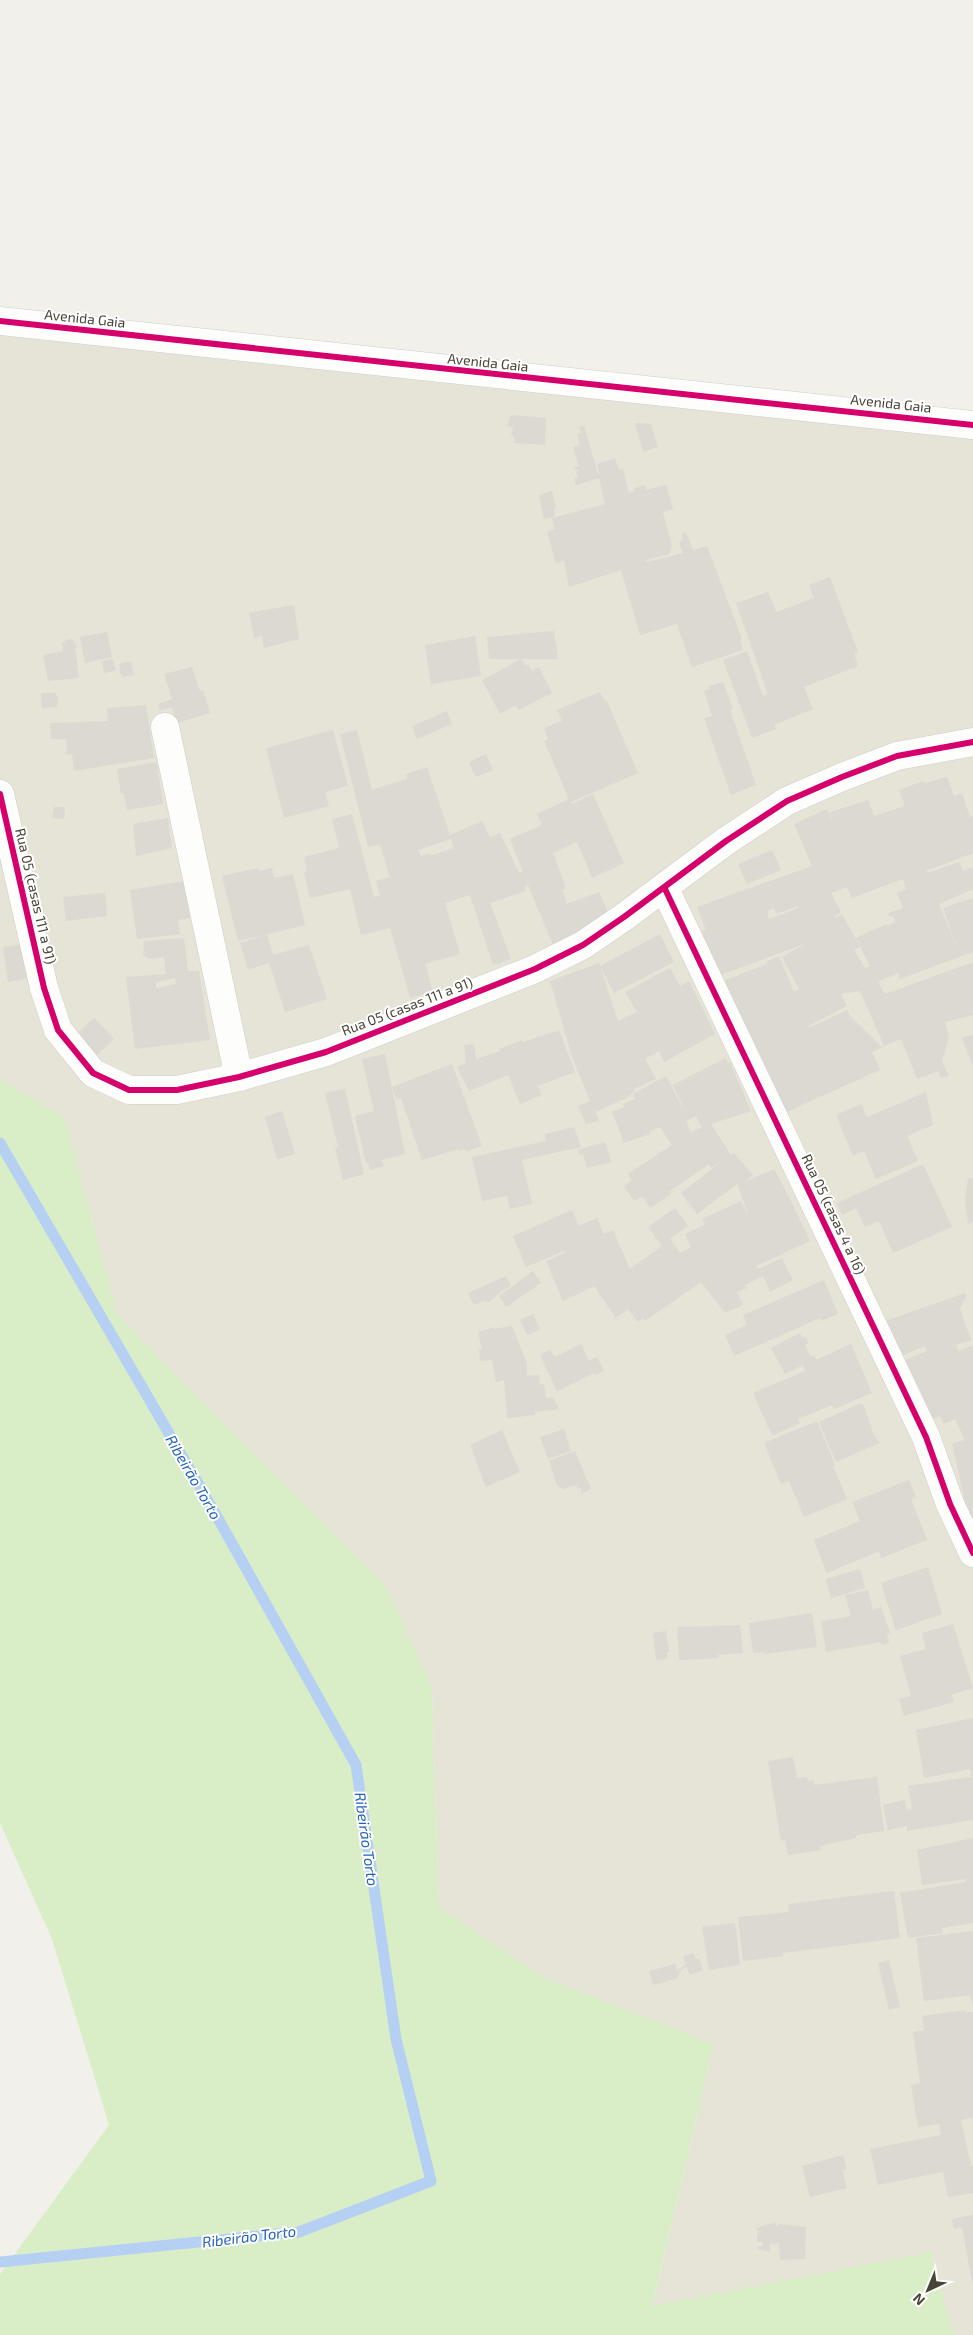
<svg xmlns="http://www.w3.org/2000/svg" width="973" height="2335" viewBox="0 0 973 2335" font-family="'Exo 2',sans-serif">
<rect width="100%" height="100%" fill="#f2f0ea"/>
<path fill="#e6e3d7" d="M0,324L973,425V2335H954L930,2252L652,2307L714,2044L545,1978L439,1907L432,1687L385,1585L117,1314L65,1118L0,1079Z"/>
<path fill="#d9eec7" d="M0,1079L65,1118L117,1314L385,1585L432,1687L439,1907L545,1978L714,2044L652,2306L930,2252L954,2335H0V2274L109,2125L52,1939L0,1823Z"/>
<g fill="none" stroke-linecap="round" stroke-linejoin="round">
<path stroke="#b6d0f3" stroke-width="11" d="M0,1143L206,1497L356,1765L396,2039L431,2181L299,2232L0,2262"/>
</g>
<g fill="#dbd9d2" fill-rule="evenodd">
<path d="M511,415L546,418L545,445L514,443V436H511L513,427L507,426Z"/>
<path d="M635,423L651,424L658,447L643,452Z"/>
<path d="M584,426L598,474L599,473L597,464L615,458L619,470L623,469L629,493L635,491L634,488L645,485L646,490L666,485L673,509L663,512L672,546L669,554L646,560L647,562L683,553L679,542L683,541L682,534L686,532L693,550L707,546L742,639H740L743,650L692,667L677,624L640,635L621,570L569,587L564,561L556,563L547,532L555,529L552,518L605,504L599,478L576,485L574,479L578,478L576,471H579L574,468L579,466L573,447L580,445L577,434L581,433L579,427Z"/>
<path d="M552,491L556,508L554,509L555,517L544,519L539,495Z"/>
<path d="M830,577L858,652L854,653L858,666L804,687L813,709L774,725L776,729L752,738L723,660L747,651L763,696L768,694L736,603L768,592L776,612L814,598L809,585Z"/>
<path d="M294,605L299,639L264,648L262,636L254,638L249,613Z"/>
<path d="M554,631L558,659H522L525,666L528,664L532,671L539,667L552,693L519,710L516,705L500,714L482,680L521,659H489L487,637Z"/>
<path d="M107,632L112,657L85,663L80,637Z"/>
<path d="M475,636L481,676L431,684L425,645Z"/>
<path d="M73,639L77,648H75L79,678L48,681L43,655L63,651L62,643L65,642V640Z"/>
<path d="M113,659L116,671L104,673L102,661Z"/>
<path d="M131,661L134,675L123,677L120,673L119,664Z"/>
<path d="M192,667L200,691L203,690L210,713L177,723L172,707L160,711L158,704L172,699L164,674Z"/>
<path d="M723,682L733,709L730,710L756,785L731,795L704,718L712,716L704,691L710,689L709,686Z"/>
<path d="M600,692L605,701H607L638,773L571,802L572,804L593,794L624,863L592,878L577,842L553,853L566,888L562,890L567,904L599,892L612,921L553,945L528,885L524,886L526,891L490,903L511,959L493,965L470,895L445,903L460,954L425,964L433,991L410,998L390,928L361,935L350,889L310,898L304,872L307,871L304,857L339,848L332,819L352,814L374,897L380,896L376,881L390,877L380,845L368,847L340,734L357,730L372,790L407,779L406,774L427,767L450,835L482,821L490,838L500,833L519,873L523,872L510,839L542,825L537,814L569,799L544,741L548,739L544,728L562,721L557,710ZM451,839L454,848L431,856L430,853L421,856L418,850Z"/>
<path d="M41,693H56V696H58L57,707L42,708Z"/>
<path d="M146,705L154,758L74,771L72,754L66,755L67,739H51L50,723L108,721L107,708Z"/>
<path d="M447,711L452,724L417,739L412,726Z"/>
<path d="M333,730L348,786L325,792L329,806L284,818L266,748Z"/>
<path d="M486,754L493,770L476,777L469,762Z"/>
<path d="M157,762L163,804L127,810L124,794H121L117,769Z"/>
<path d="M947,777L954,796L962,793L970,817L973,816V853L926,871L927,873L959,862L963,871L973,867V889L939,904L957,948L943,908L973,898V952L900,979L898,973L878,982L885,994L973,962V1015L945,1022L949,1037L942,1061L949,1076L941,1078L938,1071L917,1079L901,1039L884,1046L860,991L841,994L847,1006L808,1026L809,1028L847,1010L851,1017L882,1047L872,1052L880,1070L784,1113L721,982L767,964L766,962L779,956L794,992L799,989L782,957L807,943L718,976L702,931L706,930L697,907L812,866L794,824L827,809L833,822L830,812L868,800L874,816L905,806L899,790L923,781L925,783ZM903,879L906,889L897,893L903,908L888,913L889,917L893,916L895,922L887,926L886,924L856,938L870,966L865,968L854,950L860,947L842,914L835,918V916L841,912L831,893L847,887L852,898ZM797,906L798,908L769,919L767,911L774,908L776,914Z"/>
<path d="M54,807H65L64,819L52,818Z"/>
<path d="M168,818L172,848L136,856L133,824Z"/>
<path d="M772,850L781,870L747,884L738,864Z"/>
<path d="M258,868L259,871L272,868L274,878L293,874L305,925L238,941L222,876Z"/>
<path d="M184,881L190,918L178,920L180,934L137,939L130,890Z"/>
<path d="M105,893L107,916L66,921L63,897Z"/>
<path d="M267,934L273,955L309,945L327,999L285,1012L269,963L248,970L240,943Z"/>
<path d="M660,934L674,962L614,993L600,966Z"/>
<path d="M184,938L188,971H199L210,1040L135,1049L126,977L166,974L164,957L149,959L143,955L144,941ZM175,978L176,984L156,988V982Z"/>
<path d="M23,944L29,978L8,982L3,947Z"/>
<path d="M599,963L618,1021L637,1012L625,992L670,968L680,986L689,981L715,1034L664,1062L659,1051L645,1059L656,1079L634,1089L635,1091L626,1098L595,1112L599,1121L586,1124L578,1106L590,1101L572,1057L550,981Z"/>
<path d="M94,1018L114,1039L95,1057L75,1036Z"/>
<path d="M559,1030L575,1072L538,1086L542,1095L520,1104L508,1075L469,1091L457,1067L466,1063L464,1045L474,1044L476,1059L500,1051L499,1049L522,1040L523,1042Z"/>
<path d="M973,1034V1066L962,1038Z"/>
<path d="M385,1054L405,1154L381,1160L384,1166L370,1170L368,1162L366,1163L355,1116L374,1111L362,1059Z"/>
<path d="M726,1058L728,1063L730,1062L751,1111L711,1124L731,1155L734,1153L753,1175L745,1182L774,1169L789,1197L810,1241L756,1266L758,1269L782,1258L793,1280L770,1292L763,1276L745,1285L747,1288L737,1292L743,1305L725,1313L701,1282L645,1321L643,1318L638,1322L628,1309L616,1318L594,1286L563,1301L546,1261L565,1253L564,1251L526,1267L513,1236L572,1210L579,1226L597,1218L604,1234L613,1230L630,1269L662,1246L648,1227L675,1208L688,1226L670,1239L680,1253L691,1247L685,1234L705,1225L702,1219L741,1201L749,1216L737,1184L697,1214L681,1193L726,1158L711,1168L709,1164L670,1191L671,1194L650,1208L642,1196L634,1201L624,1186L632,1180L628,1174L672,1145L660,1127L649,1132L650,1134L624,1143L612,1112L624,1107L623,1104L635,1099L633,1094L666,1076L686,1114L673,1085ZM696,1116L702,1127L691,1132L686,1121Z"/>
<path d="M452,1064L482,1146L466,1152L465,1149L459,1151L458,1149L422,1160L401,1098L396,1099L392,1087Z"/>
<path d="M345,1089L364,1174L343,1180L335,1148L338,1147L325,1093Z"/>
<path d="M926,1092L933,1125L907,1136L918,1161L876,1179L864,1151L853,1156L836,1115L861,1104L867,1117Z"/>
<path d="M282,1111L295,1154L277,1159L265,1117Z"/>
<path d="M574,1127L581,1147L522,1160L532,1204L510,1209L507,1196L482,1201L472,1157L546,1141L545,1134Z"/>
<path d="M605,1142L611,1162L587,1168L583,1154L579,1155L578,1150Z"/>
<path d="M923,1164L952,1227L893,1253L879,1221L865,1227L856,1208L842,1215L837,1203Z"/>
<path d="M973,1178V1222L968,1224L965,1200L968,1179Z"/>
<path d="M533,1271L541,1283L506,1307L499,1296Z"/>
<path d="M506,1276L511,1286L503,1290L489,1302L484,1301L474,1305L468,1293Z"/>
<path d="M824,1280L838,1314L821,1321L820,1318L734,1356L725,1335L747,1325L743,1315Z"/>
<path d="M965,1293L966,1297L960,1309L971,1340L956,1345L958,1351L973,1345V1525L968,1515L952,1443L965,1440L955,1419L944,1424L940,1416L929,1421L903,1361L927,1351L925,1346L902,1356L883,1322Z"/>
<path d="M533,1314L540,1329L527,1335L520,1320Z"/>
<path d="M512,1326L527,1363V1376L539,1375L540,1385L544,1384L546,1398L553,1397L559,1409L535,1412V1415L507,1418L504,1380L496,1382L492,1360L480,1361L479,1350L482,1349L478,1332L494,1327V1329Z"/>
<path d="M800,1333L802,1338L806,1337L808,1344L805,1345L811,1357L814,1355L816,1360L851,1344L872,1393L834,1409L832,1405L798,1419L800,1423L772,1436L753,1393L805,1371L803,1365L785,1374L771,1348Z"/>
<path d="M581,1344L589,1361L597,1357L604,1371L595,1375L594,1373L557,1391L540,1355L550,1350L555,1357Z"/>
<path d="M859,1404H863L875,1438L876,1437L879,1443L836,1462L819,1422Z"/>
<path d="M817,1421L835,1465L833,1466L847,1499L804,1517L789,1481L781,1484L764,1443Z"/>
<path d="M564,1429L571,1451L548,1459L540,1437Z"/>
<path d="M502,1430L520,1472L486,1487L470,1445Z"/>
<path d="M575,1451L591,1489L581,1494V1488L578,1489L576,1485L563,1489L557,1485L549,1461Z"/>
<path d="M909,1480L916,1497L911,1499L927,1540L881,1558L879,1551L827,1573L814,1540L860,1521L852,1502Z"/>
<path d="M928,1567L942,1614L896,1630L881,1583Z"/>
<path d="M860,1569L865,1588L831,1598L826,1579Z"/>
<path d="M868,1590L873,1610L881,1607L890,1633L887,1634L889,1643L882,1645L881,1642L826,1652L821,1621L851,1616L845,1595Z"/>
<path d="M812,1613L817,1647L764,1654V1652L753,1653L749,1623Z"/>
<path d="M953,1624L973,1688L951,1695L954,1702L904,1716L899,1699L911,1696L900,1656L926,1649L922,1633Z"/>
<path d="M740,1625L743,1653L718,1655L719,1658L679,1660L677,1627Z"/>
<path d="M666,1631L669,1652H667V1659L656,1660L653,1633Z"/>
<path d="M973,1718V1820L907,1831V1826L888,1830L883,1805L905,1800L907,1810L912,1809L908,1786L971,1777L970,1769L924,1778L916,1730Z"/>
<path d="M793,1757L797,1778L807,1777L808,1781L814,1780V1785L877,1777L884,1831L856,1835V1838L820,1846L821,1850L788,1855L785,1840L781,1841L768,1761Z"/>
<path d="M973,1838V1923L942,1928L943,1933L908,1938L900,1893L966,1882L965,1879L922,1885L917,1850Z"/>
<path d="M894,1891L900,1938L783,1953V1956L743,1961L738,1917L789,1912L788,1904Z"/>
<path d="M735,1923L740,1965L709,1970L702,1927Z"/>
<path d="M973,1931V2007L970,1995L924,2001L916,1938Z"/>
<path d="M694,1953L696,1959L699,1958L703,1970L690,1975L686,1966L678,1974V1978L653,1985L649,1971L675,1964L677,1972L686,1964L683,1956Z"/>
<path d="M889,1960L900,2007L889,2010L878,1963Z"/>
<path d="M965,2010L966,2013L973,2012V2118L961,2120L971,2166H973V2193L948,2197L943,2172L878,2185L870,2149L941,2135L939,2124L918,2127L911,2085L920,2083L913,2032L924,2030L922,2016Z"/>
<path d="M843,2155L847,2169L842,2170L847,2188L810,2197L802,2166Z"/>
<path d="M973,2215V2281L972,2282L962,2227L954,2229L952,2219Z"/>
<path d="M776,2222V2226H778L779,2224L806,2227L805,2259L780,2260L779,2243L770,2244V2252L758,2249V2247L763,2246V2242H757V2233L761,2232L758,2231L756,2228Z"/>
</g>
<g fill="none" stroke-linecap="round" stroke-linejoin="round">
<defs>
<g id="minor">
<path d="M0,321L973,425"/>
<path d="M165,727L239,1077"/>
<path d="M0,794L44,988L58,1030L93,1073L129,1090H177L239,1077L326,1052L535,969L583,945L624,917L726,841L787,801L842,777L897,756L973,742"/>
<path d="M665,889L926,1437L950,1504L973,1553"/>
</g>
</defs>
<use href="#minor" stroke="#d0cec7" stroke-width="29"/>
<use href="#minor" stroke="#fdfdfc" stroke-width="28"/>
<defs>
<g id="cycleway">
<path d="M0,321L973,425"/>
<path d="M0,794L44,988L58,1030L93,1073L129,1090H177L239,1077L326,1052L535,969L583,945L624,917L726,841L787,801L842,777L897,756L973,742"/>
<path d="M665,889L926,1437L950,1504L973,1553"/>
</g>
</defs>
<use href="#cycleway" stroke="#fff" stroke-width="9"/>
<use href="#cycleway" stroke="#d6006c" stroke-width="6"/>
</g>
<g text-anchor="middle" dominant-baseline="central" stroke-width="4" stroke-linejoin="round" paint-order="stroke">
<g font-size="14" fill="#484435" stroke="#fff">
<text transform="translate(85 318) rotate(6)">Avenida Gaia</text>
<text transform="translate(488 362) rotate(6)">Avenida Gaia</text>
<text transform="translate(891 403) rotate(6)">Avenida Gaia</text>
<text transform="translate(36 896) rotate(77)">Rua 05 (casas 111 a 91)</text>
<text transform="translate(407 1006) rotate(-21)">Rua 05 (casas 111 a 91)</text>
<text transform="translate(834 1214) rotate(65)">Rua 05 (casas 4 a 16)</text>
</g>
<g font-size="15" font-style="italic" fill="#2362be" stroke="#fff">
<text transform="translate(194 1477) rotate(60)">Ribeirão Torto</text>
<text transform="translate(367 1839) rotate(82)">Ribeirão Torto</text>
<text transform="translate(249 2236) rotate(-7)">Ribeirão Torto</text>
</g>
</g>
<g transform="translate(928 2290) rotate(224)" stroke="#ffffff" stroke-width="4" paint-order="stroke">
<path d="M0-4L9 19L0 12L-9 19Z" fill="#484435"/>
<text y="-8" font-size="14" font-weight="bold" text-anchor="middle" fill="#484435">N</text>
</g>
</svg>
